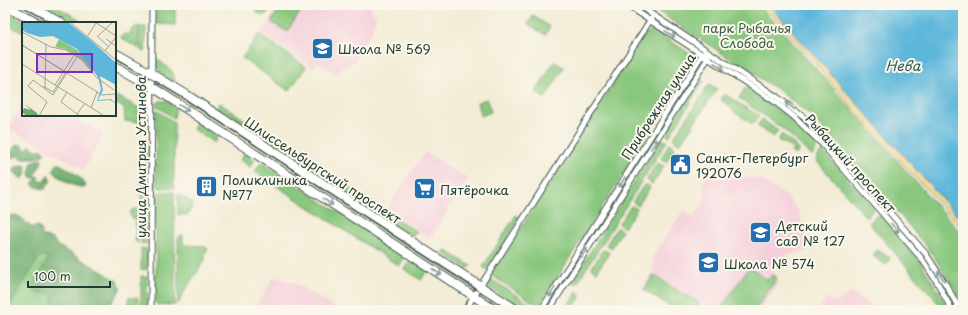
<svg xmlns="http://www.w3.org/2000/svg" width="968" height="315" viewBox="0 0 968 315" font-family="'Playpen Sans',sans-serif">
<rect width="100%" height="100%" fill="#fbf7ec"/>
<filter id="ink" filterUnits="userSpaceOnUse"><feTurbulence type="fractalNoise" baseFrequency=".025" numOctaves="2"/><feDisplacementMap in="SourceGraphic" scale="8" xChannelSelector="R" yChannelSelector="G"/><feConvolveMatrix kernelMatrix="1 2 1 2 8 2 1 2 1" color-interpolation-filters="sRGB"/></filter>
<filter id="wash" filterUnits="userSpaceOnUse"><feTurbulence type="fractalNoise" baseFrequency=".012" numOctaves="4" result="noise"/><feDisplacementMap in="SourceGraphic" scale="16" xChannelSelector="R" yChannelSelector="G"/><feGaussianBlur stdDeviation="0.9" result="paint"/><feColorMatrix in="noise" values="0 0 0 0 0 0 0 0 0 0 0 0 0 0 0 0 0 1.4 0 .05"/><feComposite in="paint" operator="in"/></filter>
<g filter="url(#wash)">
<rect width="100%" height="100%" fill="#f3ecd6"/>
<g fill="#f5cfdb">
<path d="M280,5H370L373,14L376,15L373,29L353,63L346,66H343L337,74L318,62L314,68L261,33Z"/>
<path d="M23,103V115H69L102,133L103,136L84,169L11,130L10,126Z"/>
<path d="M425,152L468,179L430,238L387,210Z"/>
<path d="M706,177L759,178L786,196L799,212L808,247L807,251L780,256L770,267L769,269L774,272L779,282L761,310H674L641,289L653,272L652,258L683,211L693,217L705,200L703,182Z"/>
<path d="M274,277L293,282L338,310H254Z"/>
<path d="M851,292L877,310H819L827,298L836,303Z"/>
</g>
<g fill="#89c77e" stroke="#548259">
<path d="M38,5H53L79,19L77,23H70Z"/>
<path d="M156,5H175V25L156,24Z"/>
<path d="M258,5H275C269,13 265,18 256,12Z"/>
<path d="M282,5H305L290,27L288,32L272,23V20Z"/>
<path d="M648,5H759L963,235V305L953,286L931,252L885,197L810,115L781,92Z"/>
<path d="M5,10L28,23H23V33L5,23Z"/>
<path d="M533,16L550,27L545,35L528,24Z"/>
<path d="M137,26H139L138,48L122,39L121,37L126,33L127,36L131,33L130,31Z"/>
<path d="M140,27H146L145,52L140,50Z"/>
<path d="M651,30L655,31L692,55L693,59L692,65L539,306L491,275L643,37Z"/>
<path d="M259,34L306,67L289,91L242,58Z"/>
<path d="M155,57L172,71L176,84C164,76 156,72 155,57Z"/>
<path d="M554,62L564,67L545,98L536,92Z"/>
<path d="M700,78L704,81L669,137L665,133Z"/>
<path d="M709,84L717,89L680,144L673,139Z"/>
<path d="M746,87C772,104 798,122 818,146L812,156L783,129L739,98Z"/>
<path d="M724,94L759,116L753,124L734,112L729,105L721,100Z"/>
<path d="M117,96L139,108V122L125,121L124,108L115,103Z"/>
<path d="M487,99L491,112L481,116L477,102Z"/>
<path d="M161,101H167L176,107L174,118L156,106L157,103Z"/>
<path d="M219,103L318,167L314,173L215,110Z"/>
<path d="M156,110L174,122V188H160L156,186Z"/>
<path d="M762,119L778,131L773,137L757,126Z"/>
<path d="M197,122L218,136L214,143L193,129Z"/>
<path d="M782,134L799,149L796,155L791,152L793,149L778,140Z"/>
<path d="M661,139L667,141L576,285L572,281Z"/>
<path d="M670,143L675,148L666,163L661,158Z"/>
<path d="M141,146H147V202L141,204Z"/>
<path d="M822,150L874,208L867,218L816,160Z"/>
<path d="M245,153L255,160L250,167L240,160Z"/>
<path d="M261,162L406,256L399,266L255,172Z"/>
<path d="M657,163L664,166L652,184L648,181L647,179Z"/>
<path d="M328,174L385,211L379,216L326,181Z"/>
<path d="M646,184L650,187L638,206L634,203L633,201L644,185Z"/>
<path d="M160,192H174L175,305H160L156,304V194Z"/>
<path d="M178,194L193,203L188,215H178Z"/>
<path d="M632,206L637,209L624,228L620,225L619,223L630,207Z"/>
<path d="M133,209H138V243L135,241L136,220L132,218L130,215L131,211Z"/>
<path d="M141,209L147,210V243L141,244Z"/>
<path d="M389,214L417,232L415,234L411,236L387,221Z"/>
<path d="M5,215L61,248L121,288L105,310H5Z"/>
<path d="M516,215L519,219L487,270L483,267Z"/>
<path d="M880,215L919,260L939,292L949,310H944L869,223L876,216Z"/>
<path d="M618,228L622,231L611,249L606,245L616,229Z"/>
<path d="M181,235H183V245L204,246L208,249L203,256L206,258L182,295L178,304V238Z"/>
<path d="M141,248L147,249V269L141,270Z"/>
<path d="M445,250L471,266L468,269L443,253Z"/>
<path d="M605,250L609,253L597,272L592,269V267L602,251Z"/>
<path d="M877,250L890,258L886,265L873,256Z"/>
<path d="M410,260L427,271L421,280L404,269Z"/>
<path d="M749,267L768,280L772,275L777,278L755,310H720Z"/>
<path d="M654,275L686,296H688L698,302V310H676L644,290Z"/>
<path d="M141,276L147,277V310H141Z"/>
<path d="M489,278L530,304L526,310L490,288L488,285Z"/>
<path d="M577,291L580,295L579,299L572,310H565Z"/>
<path d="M128,298H138V310H129Z"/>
</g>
<g fill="#6eac6d" stroke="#467450">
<path d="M18,144L23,146L27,150L29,146H32L36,150L42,149L45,153C39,161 30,156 22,159L18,156L12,158L11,153L15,146Z"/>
<path d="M42,159V162L35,175L39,177L38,180L44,182L48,175L50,178V182L45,189L39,188L33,185L32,183L35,181L36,179L31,177C29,173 31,168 31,164L36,160Z"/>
<path d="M57,164H60C68,169 84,177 86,187C75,189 60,179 53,171Z"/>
<path d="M22,165L26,166L25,176L22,179L17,175L13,170L17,166Z"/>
<path d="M16,215L22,218L31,227L38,226L42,231L41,234C48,241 53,235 57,245L118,281C124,291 112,302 106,310H15L19,307C27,311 45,312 51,306C56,290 47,293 36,293L35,291L33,284L47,262V257L45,256L40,257L38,259L7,310H5V216H12Z"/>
</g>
<path fill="#eeda9e" stroke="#868c69" d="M763,5H769L963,222V229L862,119L808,55Z"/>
<path fill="#5db7db" stroke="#3e7a88" d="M769,5H963V222Z"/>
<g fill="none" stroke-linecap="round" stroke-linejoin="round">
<path stroke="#2e5c5e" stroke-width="1" stroke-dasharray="5 4" stroke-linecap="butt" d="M960,5L963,7"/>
</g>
</g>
<g filter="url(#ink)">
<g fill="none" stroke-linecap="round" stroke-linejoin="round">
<defs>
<g id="minor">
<path d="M626,5L774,101L793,116L823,145L922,259L937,282L952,310"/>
<path d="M638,5L777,97L806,119L828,142L926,254L946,285L960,310"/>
<path d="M151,310L152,5"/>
<path d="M465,310L651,19"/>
<path d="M541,310L702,55L705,53"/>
<path d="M549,310L708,58V55"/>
</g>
<g id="primary">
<path d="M5,5L38,23"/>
<path d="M29,5L61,23"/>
<path d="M115,53L151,73L187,95L517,310"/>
<path d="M115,66L151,86L495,310"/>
</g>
</defs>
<use href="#minor" stroke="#3f574c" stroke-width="7"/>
<use href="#primary" stroke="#3f574c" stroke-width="10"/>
<use href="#minor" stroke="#fff" stroke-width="5"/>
<use href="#primary" stroke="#fff" stroke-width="8"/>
<g stroke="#1f3d34" stroke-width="1">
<path d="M20,5L53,23"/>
<path d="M115,57L184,99L507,310"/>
</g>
</g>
<defs><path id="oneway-shaft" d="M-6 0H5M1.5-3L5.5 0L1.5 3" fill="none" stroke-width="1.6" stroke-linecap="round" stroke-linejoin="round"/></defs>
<g stroke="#8f9e9a">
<use href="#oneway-shaft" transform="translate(670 34) rotate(33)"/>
<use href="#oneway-shaft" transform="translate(719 66) rotate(33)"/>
<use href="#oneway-shaft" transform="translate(790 106) rotate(-143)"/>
<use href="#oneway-shaft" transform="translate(184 108) rotate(33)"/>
<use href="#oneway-shaft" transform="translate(654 144) rotate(-58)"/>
<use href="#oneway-shaft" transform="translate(622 182) rotate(122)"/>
<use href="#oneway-shaft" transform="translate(328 202) rotate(33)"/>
<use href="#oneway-shaft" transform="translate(895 228) rotate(49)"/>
<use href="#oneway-shaft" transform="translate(584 253) rotate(-58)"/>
<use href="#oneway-shaft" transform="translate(437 272) rotate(33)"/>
<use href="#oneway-shaft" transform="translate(941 276) rotate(-123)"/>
<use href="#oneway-shaft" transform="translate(552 292) rotate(122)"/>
</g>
</g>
<defs>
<symbol id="school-square" viewBox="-11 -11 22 22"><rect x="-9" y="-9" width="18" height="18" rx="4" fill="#1f6fb2" stroke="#fbf7ec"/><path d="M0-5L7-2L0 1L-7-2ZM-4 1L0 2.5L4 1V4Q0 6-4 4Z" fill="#fff"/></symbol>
<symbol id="civic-square" viewBox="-11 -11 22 22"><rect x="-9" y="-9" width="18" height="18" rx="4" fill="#1f6fb2" stroke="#fbf7ec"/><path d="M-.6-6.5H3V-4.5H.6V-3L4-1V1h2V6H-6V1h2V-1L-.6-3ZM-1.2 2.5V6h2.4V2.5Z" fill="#fff"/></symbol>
<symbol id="building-square" viewBox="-11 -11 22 22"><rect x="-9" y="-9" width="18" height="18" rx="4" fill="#1f6fb2" stroke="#fbf7ec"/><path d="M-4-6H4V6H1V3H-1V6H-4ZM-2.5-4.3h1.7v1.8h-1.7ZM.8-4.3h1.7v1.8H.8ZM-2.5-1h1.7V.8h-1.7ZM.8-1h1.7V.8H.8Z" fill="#fff"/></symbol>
<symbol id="supermarket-square" viewBox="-11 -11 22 22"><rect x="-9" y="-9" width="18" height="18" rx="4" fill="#1f6fb2" stroke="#fbf7ec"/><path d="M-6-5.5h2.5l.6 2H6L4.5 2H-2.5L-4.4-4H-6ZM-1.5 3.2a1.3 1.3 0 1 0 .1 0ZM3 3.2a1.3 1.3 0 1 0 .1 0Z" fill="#fff"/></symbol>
</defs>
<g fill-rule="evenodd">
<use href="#school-square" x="310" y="36" width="25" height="25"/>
<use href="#civic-square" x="668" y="152" width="25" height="25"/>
<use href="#building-square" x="194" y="174" width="25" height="25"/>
<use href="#supermarket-square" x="412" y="176" width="25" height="25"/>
<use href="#school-square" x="748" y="220" width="25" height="25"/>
<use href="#school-square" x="696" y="250" width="25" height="25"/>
</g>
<g text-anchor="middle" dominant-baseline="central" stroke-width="4" stroke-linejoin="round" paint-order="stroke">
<g font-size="13" fill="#3a6046" stroke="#fbf7ec">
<text x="747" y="27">парк Рыбачья<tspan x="747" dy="15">Слобода</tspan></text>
</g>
<g font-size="13" fill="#1f3d34" stroke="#fbf7ec" text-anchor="start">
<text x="338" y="48">Школа № 569</text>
<text x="696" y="157">Санкт-Петербург<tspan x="696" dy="15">192076</tspan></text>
<text x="222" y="179">Поликлиника<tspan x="222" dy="15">№77</tspan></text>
<text x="440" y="189">Пятёрочка</text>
<text x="776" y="225">Детский<tspan x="776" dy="15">сад № 127</tspan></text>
<text x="724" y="263">Школа № 574</text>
</g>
<g font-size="13" fill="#1f3d34" stroke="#fbf7ec">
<text transform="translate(658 106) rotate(-57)">Прибрежная улица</text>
<text transform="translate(140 157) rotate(-90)">улица Дмитрия Устинова</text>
<text transform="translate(851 163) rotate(48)">Рыбацкий проспект</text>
<text transform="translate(323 170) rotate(33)">Шлиссельбургский проспект</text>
</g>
<g font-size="14" font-style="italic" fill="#2e5c5e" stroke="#fbf7ec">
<text x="903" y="65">Нева</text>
</g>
</g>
<g transform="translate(22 22)">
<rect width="94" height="94" fill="#f3ecd6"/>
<path d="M37,17L55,28L71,46V50L59,37L43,27L33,25Z" fill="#89c77e"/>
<path d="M3,82L15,91L16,94H5L0,90L2,86L9,88Z" fill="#6eac6d"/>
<path d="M0,0H46L71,20L94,41V63L78,54L81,68L76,78L89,77L94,82L88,78L75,79L79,67L76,55L55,27L31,14L18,15L5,11L0,8Z" fill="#5db7db"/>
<path fill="none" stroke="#5db7db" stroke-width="2" d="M25,0L94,49"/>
<path fill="none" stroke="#9ea695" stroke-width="1" d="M48,0L94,38M73,0L94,14M0,10L29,25L44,28L60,38L74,55L92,68M65,15L74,1M75,15L91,0M76,15L86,24M84,17L94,24M0,23L80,73L94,72M0,23L44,50L31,70L21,64M83,29L94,15M0,42L33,63M33,63L81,93M33,63L52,33M23,67L24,22M45,70L39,80L58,94M69,86L75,70M55,92L63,81M17,94L25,80L6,64L11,58L31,73L55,35"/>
<path fill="#7b2cbf" fill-opacity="0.15" stroke="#7b2cbf" stroke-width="2" d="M15,32H70V50H15Z"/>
<rect width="94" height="94" fill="none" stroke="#1f3d34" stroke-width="2"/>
</g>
<rect width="968" height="315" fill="none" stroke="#fbf7ec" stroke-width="20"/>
<path d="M28 281v6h82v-6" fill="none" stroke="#1f3d34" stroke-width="2"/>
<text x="34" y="281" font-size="12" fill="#1f3d34" stroke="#fbf7ec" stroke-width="3" paint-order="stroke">100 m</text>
</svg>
